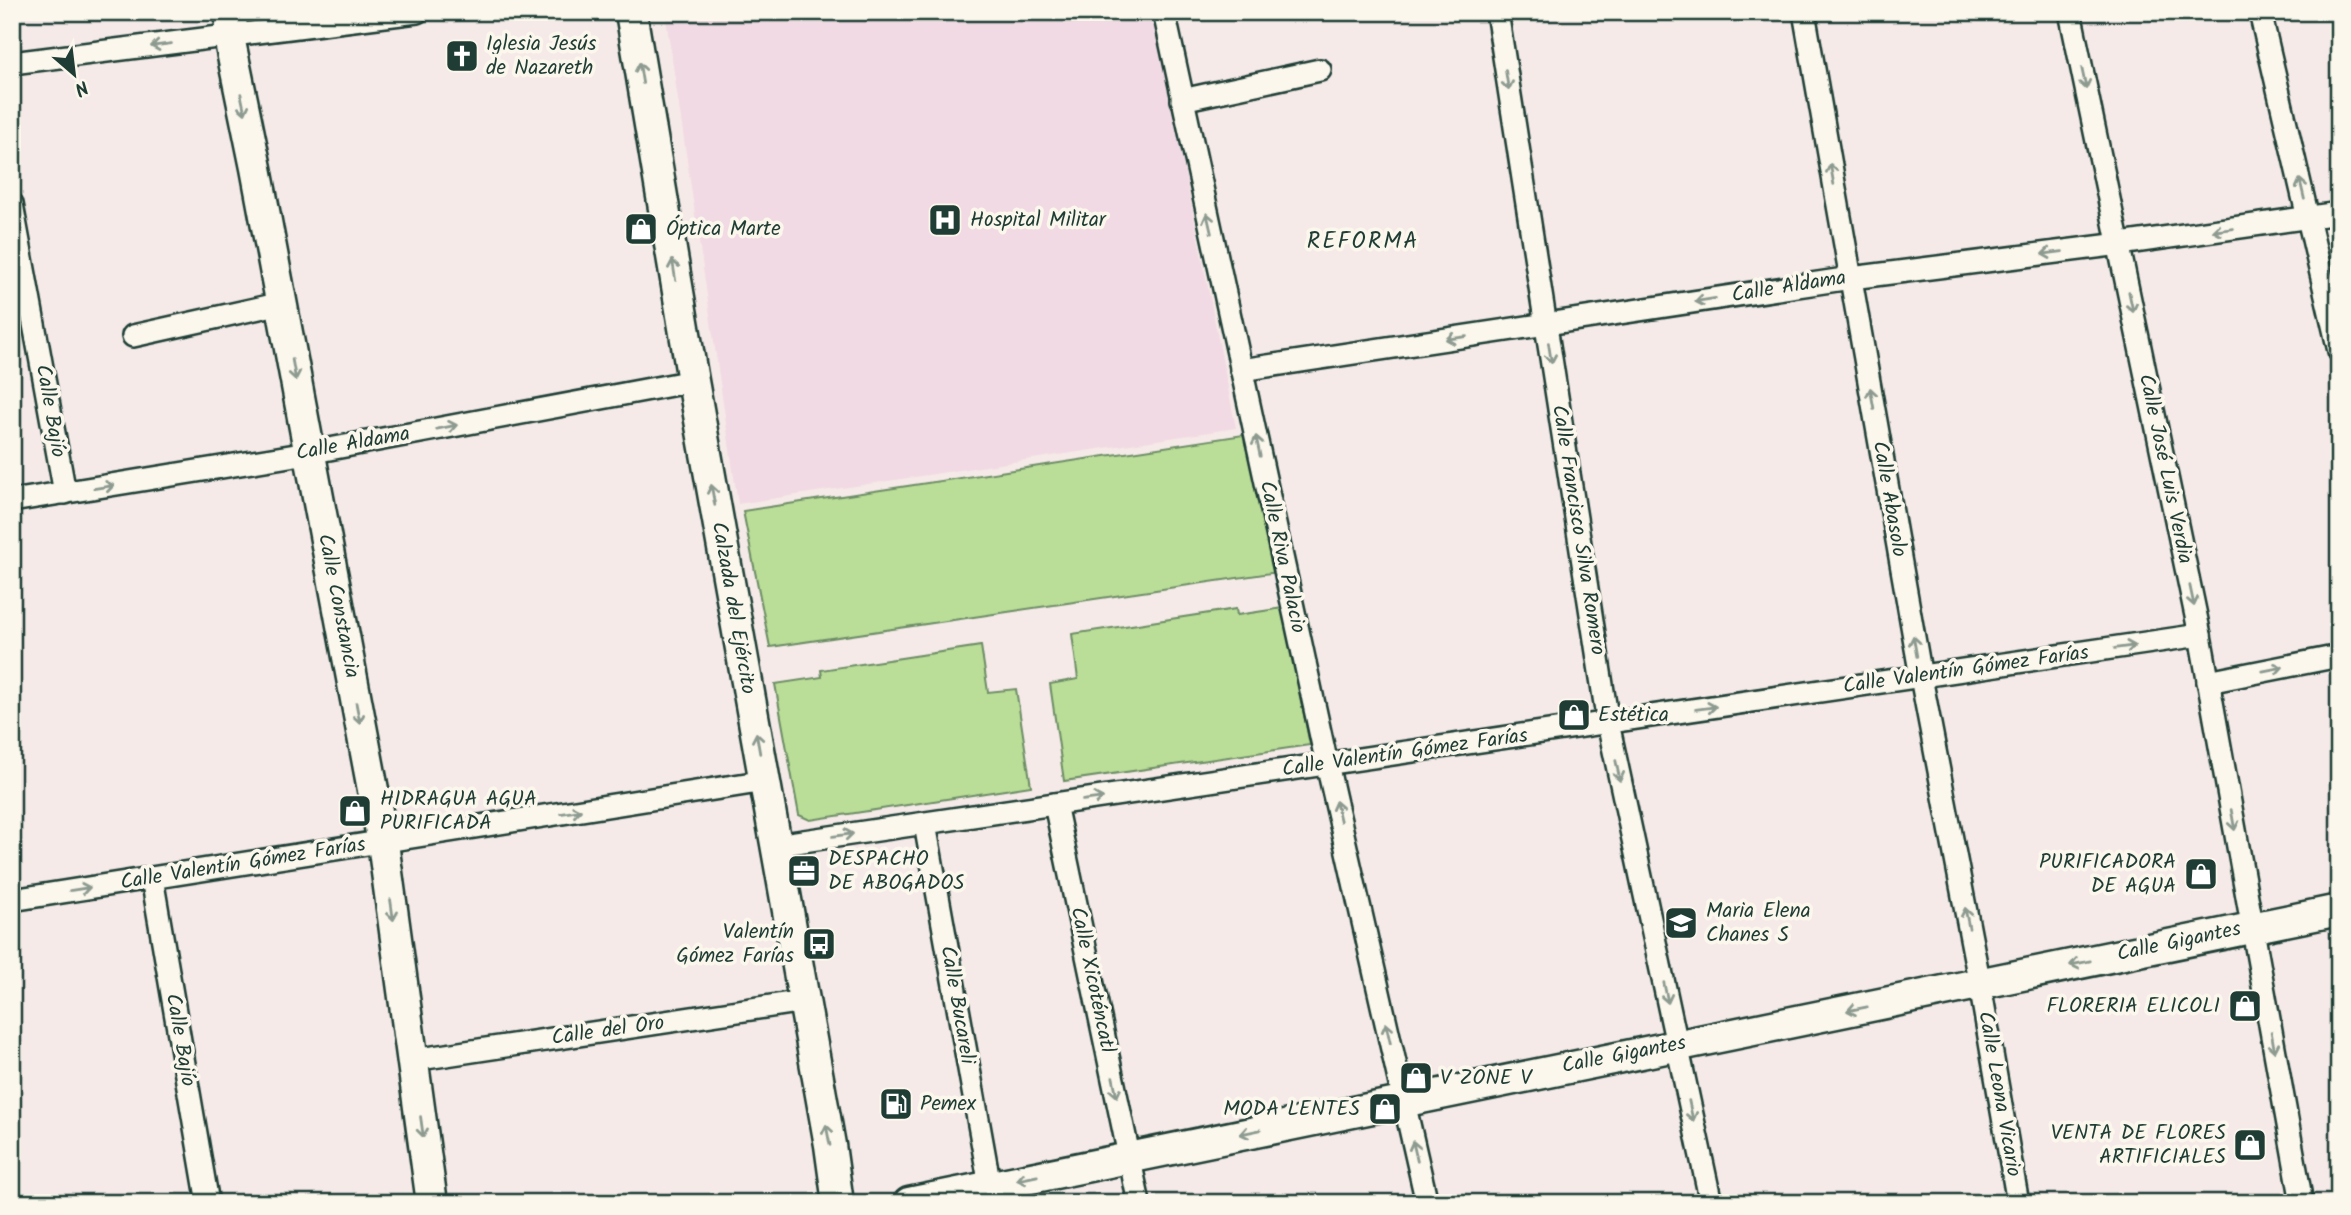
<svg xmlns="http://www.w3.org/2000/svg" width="2351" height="1215" viewBox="0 0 2351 1215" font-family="Kalam,sans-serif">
<rect width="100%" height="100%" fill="#f6eae8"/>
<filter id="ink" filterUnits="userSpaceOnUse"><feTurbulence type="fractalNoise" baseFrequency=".0143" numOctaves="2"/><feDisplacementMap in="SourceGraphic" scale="14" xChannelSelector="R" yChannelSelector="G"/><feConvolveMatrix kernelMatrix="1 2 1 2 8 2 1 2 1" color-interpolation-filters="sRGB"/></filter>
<g filter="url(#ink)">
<path fill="#f1dae3" d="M665,12H1153L1236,428L738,504Z"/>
<g fill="#badd97" stroke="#6c8d66" stroke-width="2">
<path d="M1243,435L1278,572L770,647L743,511Z"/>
<path d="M1283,608L1310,745L1064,781L1050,684L1078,679L1072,634L1236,609L1237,615Z"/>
<path d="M981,646L988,692L1016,689L1031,786L810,820L799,815L775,684L822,677L821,670Z"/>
</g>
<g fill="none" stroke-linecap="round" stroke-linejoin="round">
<defs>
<g id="street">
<path d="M1164,12L1325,755L1427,1203"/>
<path d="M1497,12L1608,723L1711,1203"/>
<path d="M1804,12L1921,677L1980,985L2018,1203"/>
<path d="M2070,12L2200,635L2302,1203"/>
<path d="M2260,12L2339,351"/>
<path d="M12,63L417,12"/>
<path d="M1182,100L1320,70"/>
<path d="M12,204L65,493"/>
<path d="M133,336L282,303"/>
<path d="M1241,370L1851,278L2120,244L2339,213"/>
<path d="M12,501L308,453L693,381"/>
<path d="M2208,682L2339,656"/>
<path d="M1055,804L1139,1203"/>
<path d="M925,824L990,1186"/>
<path d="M776,845L2200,635"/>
<path d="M152,878L208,1203"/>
<path d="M12,900L765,781"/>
<path d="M413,1060L804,1001"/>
<path d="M12,1202V1203"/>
</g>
<g id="secondary">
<path d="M233,12L229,37L256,168L383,843L432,1203"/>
<path d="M631,12L693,381L830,1145L838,1203"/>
<path d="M909,1203L2339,910"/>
</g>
</defs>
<use href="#street" stroke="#1f3d34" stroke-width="26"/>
<use href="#secondary" stroke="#1f3d34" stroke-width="35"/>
<use href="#street" stroke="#fbf7ec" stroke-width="21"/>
<use href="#secondary" stroke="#fbf7ec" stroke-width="30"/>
</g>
<defs><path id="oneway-shaft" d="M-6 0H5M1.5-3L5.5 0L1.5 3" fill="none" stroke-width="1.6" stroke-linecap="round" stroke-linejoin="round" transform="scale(1.75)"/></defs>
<g stroke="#8d9a90">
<use href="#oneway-shaft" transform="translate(161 45) rotate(173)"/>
<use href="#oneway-shaft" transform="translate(641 73) rotate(-99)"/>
<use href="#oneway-shaft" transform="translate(2084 79) rotate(78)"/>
<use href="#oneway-shaft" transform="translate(1507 80) rotate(81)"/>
<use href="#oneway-shaft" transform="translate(243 104) rotate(78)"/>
<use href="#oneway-shaft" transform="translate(1832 174) rotate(-100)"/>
<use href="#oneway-shaft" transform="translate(2302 189) rotate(-103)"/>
<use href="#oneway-shaft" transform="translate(1209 223) rotate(-103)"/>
<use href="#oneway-shaft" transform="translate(2223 230) rotate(172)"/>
<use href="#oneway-shaft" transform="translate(2052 253) rotate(173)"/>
<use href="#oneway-shaft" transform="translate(674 270) rotate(-99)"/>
<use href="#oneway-shaft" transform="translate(1705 300) rotate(171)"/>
<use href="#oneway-shaft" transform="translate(2131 302) rotate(78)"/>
<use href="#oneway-shaft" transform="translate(1456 338) rotate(172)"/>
<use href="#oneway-shaft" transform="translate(1550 353) rotate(81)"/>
<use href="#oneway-shaft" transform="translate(294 370) rotate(80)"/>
<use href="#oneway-shaft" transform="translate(1872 398) rotate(-100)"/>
<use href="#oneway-shaft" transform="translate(447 427) rotate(-11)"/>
<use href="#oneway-shaft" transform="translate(1258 446) rotate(-102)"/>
<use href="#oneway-shaft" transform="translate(104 487) rotate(-9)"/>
<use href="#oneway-shaft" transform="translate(713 495) rotate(-100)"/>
<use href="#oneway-shaft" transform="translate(2192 596) rotate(78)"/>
<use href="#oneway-shaft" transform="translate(1915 646) rotate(-100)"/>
<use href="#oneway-shaft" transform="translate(2125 647) rotate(-8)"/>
<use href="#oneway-shaft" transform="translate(2273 669) rotate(-11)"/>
<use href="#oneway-shaft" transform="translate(1706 708) rotate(-8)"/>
<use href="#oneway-shaft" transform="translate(358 713) rotate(79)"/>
<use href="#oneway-shaft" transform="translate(758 743) rotate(-100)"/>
<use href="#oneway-shaft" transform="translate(1618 771) rotate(78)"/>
<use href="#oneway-shaft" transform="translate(1093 799) rotate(-8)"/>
<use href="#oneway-shaft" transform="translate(1338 811) rotate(-103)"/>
<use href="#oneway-shaft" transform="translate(571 812) rotate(-9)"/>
<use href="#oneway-shaft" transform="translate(2233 820) rotate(80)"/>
<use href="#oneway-shaft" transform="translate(843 835) rotate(-8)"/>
<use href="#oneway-shaft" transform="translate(80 889) rotate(-9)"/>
<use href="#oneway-shaft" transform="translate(392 910) rotate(82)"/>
<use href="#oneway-shaft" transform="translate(1967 918) rotate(-101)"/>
<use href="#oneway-shaft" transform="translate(2080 963) rotate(168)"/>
<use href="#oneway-shaft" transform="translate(1666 993) rotate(78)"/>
<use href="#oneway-shaft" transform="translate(1857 1009) rotate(169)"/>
<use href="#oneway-shaft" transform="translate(1388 1033) rotate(-103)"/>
<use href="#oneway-shaft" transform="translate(2273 1042) rotate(80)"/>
<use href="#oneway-shaft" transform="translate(1115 1087) rotate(78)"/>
<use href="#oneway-shaft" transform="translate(1691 1111) rotate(78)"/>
<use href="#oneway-shaft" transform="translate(422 1127) rotate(82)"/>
<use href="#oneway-shaft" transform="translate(1250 1132) rotate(168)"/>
<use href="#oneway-shaft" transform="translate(828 1135) rotate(-101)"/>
<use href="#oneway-shaft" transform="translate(1415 1151) rotate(-103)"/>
<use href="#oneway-shaft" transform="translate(1027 1178) rotate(168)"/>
</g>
</g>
<defs>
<symbol id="church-square" viewBox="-11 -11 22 22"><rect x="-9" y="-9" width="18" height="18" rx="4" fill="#1f3d34" stroke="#fbf7ec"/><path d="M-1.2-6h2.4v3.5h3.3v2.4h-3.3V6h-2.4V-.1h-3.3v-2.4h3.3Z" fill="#fff"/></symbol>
<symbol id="hospital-square" viewBox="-11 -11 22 22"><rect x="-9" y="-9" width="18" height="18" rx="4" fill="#1f3d34" stroke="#fbf7ec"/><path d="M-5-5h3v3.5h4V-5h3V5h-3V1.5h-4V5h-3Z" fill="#fff"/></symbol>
<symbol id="shop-square" viewBox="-11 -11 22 22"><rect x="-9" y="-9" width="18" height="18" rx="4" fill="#1f3d34" stroke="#fbf7ec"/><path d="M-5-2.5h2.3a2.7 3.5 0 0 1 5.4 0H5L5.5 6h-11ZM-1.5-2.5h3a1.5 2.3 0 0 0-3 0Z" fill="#fff"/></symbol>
<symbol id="office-square" viewBox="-11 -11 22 22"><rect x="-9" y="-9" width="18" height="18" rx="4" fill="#1f3d34" stroke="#fbf7ec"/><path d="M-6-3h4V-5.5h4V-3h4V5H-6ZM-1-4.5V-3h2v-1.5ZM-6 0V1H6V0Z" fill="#fff"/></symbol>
<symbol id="school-square" viewBox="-11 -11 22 22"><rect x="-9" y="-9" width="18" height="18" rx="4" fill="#1f3d34" stroke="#fbf7ec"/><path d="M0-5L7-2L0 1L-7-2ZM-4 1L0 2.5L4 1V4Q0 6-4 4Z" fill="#fff"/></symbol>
<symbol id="bus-square" viewBox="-11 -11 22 22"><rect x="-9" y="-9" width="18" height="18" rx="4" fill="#1f3d34" stroke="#fbf7ec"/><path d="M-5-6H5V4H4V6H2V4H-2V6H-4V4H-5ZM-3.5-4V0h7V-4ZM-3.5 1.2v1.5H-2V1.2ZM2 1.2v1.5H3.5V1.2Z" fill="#fff"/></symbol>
<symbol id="fuel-square" viewBox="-11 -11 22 22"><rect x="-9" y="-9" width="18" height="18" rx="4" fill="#1f3d34" stroke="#fbf7ec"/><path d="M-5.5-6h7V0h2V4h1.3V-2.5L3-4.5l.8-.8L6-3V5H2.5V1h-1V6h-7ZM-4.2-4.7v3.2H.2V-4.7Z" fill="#fff"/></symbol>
</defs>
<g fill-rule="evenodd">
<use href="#church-square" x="443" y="37" width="38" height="38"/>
<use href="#hospital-square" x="926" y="201" width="38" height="38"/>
<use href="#shop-square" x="622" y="210" width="38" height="38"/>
<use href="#shop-square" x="1555" y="696" width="38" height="38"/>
<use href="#shop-square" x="336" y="792" width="38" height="38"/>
<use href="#office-square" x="785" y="852" width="38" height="38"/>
<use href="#shop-square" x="2182" y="855" width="38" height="38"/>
<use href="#school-square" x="1662" y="904" width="38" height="38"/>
<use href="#bus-square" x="800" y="925" width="38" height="38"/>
<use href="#shop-square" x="2226" y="987" width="38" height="38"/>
<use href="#shop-square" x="1397" y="1059" width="38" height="38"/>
<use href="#fuel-square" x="877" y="1085" width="38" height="38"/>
<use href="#shop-square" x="1366" y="1090" width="38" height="38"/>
<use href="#shop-square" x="2231" y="1126" width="38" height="38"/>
</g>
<g text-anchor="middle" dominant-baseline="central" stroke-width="7" stroke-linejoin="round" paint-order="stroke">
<g font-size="21" fill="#1f3d34" stroke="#fbf7ec" text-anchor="start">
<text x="486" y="44">Iglesia Jesús<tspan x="486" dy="24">de Nazareth</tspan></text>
<text x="970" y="220">Hospital Militar</text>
<text x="666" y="229">Óptica Marte</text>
<text x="1598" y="715">Estética</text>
<text x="380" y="799">HIDRAGUA AGUA<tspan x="380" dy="24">PURIFICADA</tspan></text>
<text x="828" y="859">DESPACHO<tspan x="828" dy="24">DE ABOGADOS</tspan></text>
<text x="2176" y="862" text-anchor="end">PURIFICADORA<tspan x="2176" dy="24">DE AGUA</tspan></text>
<text x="1706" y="911">Maria Elena<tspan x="1706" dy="24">Chanes S</tspan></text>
<text x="794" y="932" text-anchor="end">Valentín<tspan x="794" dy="24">Gómez Farías</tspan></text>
<text x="2220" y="1006" text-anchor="end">FLORERIA ELICOLI</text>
<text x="1440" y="1078">V ZONE V</text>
<text x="920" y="1104">Pemex</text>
<text x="1360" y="1109" text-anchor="end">MODA LENTES</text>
<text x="2226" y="1133" text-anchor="end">VENTA DE FLORES<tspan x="2226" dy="24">ARTIFICIALES</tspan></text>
</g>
<g font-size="21" fill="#1f3d34" stroke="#fbf7ec">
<text transform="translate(1789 287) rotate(-9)">Calle Aldama</text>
<text transform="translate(50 411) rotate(80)">Calle Bajío</text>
<text transform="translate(353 444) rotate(-10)">Calle Aldama</text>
<text transform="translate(2165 469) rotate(78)">Calle José Luis Verdia</text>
<text transform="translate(1889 499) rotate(80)">Calle Abasolo</text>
<text transform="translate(1578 530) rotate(81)">Calle Francisco Silva Romero</text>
<text transform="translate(1282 557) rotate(78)">Calle Riva Palacio</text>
<text transform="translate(338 606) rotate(79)">Calle Constancia</text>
<text transform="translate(733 608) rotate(80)">Calzada del Ejército</text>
<text transform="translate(1966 670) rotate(-8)">Calle Valentín Gómez Farías</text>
<text transform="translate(1405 753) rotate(-8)">Calle Valentín Gómez Farías</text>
<text transform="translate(243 864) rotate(-9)">Calle Valentín Gómez Farías</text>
<text transform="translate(2179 942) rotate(-12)">Calle Gigantes</text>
<text transform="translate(1092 980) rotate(78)">Calle Xicoténcatl</text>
<text transform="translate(957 1005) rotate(80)">Calle Bucareli</text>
<text transform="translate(608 1031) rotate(-8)">Calle del Oro</text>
<text transform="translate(180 1040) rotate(80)">Calle Bajío</text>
<text transform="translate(1624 1055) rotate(-11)">Calle Gigantes</text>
<text transform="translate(1999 1094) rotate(80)">Calle Leona Vicario</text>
</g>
<g font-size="23" letter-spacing="2" fill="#1f3d34" stroke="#fbf7ec">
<text x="1363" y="242">REFORMA</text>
</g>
</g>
<rect width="2351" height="1215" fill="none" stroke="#fbf7ec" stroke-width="42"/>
<rect x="21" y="21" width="2309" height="1173" fill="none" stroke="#1f3d34" stroke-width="2.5" filter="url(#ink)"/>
<g transform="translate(74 74) rotate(152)" stroke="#fbf7ec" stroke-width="5" paint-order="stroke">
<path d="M0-5L12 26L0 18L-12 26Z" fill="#1f3d34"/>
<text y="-10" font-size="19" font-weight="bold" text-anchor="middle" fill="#1f3d34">N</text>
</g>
</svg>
